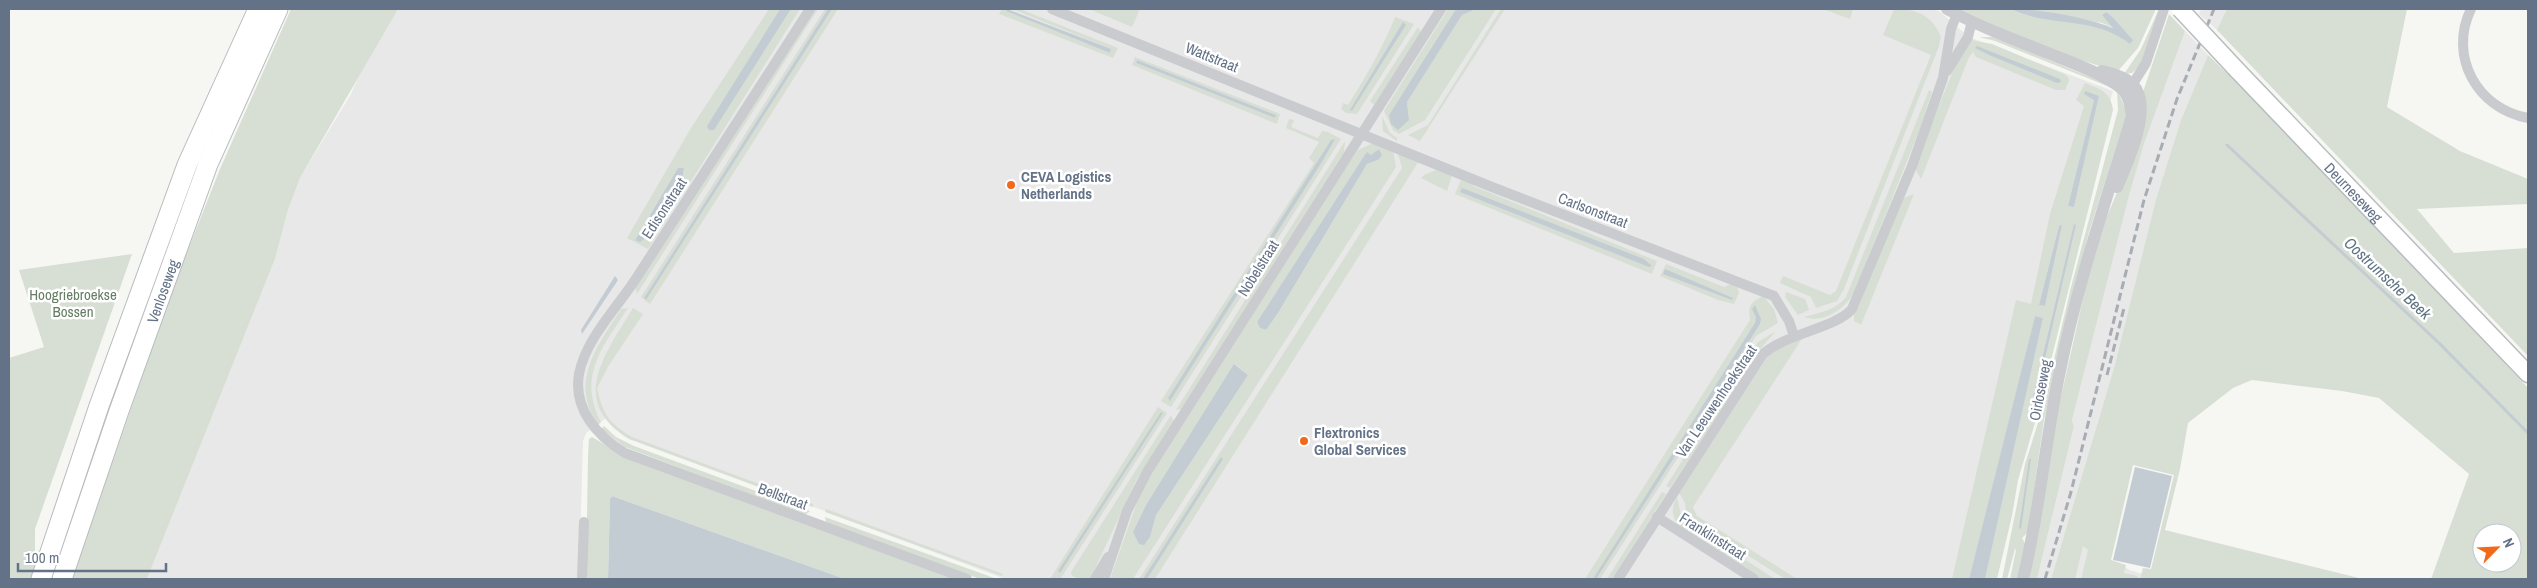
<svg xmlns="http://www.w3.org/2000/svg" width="2537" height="588" viewBox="0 0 2537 588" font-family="'Archivo Narrow',sans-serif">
<rect width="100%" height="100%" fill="#f6f7f3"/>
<g fill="#e7e8e7">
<path d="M396,9H1931L1939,11L1969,37L2113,91L2080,214L1993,579H1005L623,435L606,418L586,433L583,441L579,579H147L275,259L288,210L300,178L351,94L361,71L359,67Z"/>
<path d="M2201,9H2228L2217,30L2199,14Z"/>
<path d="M2185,31L2208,55L2181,120L2156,199L2114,368L2051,579H2037L2074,426L2072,420L2128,195L2144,144Z"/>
<path d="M2083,545L2130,570L2158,579H2070L2078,546Z"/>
</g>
<g fill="#d7dfd4" fill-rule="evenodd">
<path d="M291,9H398L300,178L288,210L275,259L147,579H72L171,293L220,169Z"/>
<path d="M769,9H780L708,126L714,129L791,9H800L648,249L627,238L691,128ZM678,168H684L682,179L644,239L640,242L635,239Z"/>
<path d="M813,9H818L637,294L635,287Z"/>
<path d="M825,9H828L644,298L646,300L832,9H838L650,304L641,297Z"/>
<path d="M1002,9H1007V11L1110,53L1111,49L1012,9H1020L1118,48L1113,58L999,14Z"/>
<path d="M1089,9H1140L1132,27Z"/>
<path d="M1448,9H1456L1389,115L1409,120L1407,102L1462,15L1476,9H1496L1425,120L1399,134L1393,130L1384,111Z"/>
<path d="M1501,9H1505L1420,141L1408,135L1428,125Z"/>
<path d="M1823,9H1853L1850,19Z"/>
<path d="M1894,9C1917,9 1932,15 1941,37L1939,46L1844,289L1837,301L1816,308L1811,297L1780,283L1783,276L1830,295L1836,291L1931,55L1883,35Z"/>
<path d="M1960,9H2011L2026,15L2101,27L2118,34L2130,44L2106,12L2102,15L2114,28L2102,23L2024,9H2156L2138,48L2118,71C2064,57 2010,33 1960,9Z"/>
<path d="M2159,9L2140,66L2132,73L2124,74L2141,49Z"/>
<path d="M2227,9H2407L2387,107L2460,151L2528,179V204L2417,209L2454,253L2528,248V356L2217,30Z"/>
<path d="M2169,14L2185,31L2144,144L2129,195L2072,420L2074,426L2037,579H2028L2056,419L2089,272L2102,228L2134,152L2143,92Z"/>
<path d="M1395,17L1414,24L1357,114L1346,113L1341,109L1343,103L1348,105C1366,76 1383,48 1395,17ZM1403,23L1406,25L1352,111L1351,110Z"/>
<path d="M1418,27L1421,32L1374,105L1370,101Z"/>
<path d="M1979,37H1993L2112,86V88L1995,41Z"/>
<path d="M1971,40L1992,44L2064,74L2068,77L2069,81L2065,90H2056L1976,57L1973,52L1969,57L1921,179L1914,167L1962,49Z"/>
<path d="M2208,55L2274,118L2528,388V579H2431L2469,474L2379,398L2342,391L2252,380L2233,388L2188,423L2180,469L2165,530L2363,579H2140L2143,568L2151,569L2174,475L2133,465L2111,560L2126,565L2124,573L2138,576L2137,579H2081L2088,550L2083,546L2075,579H2051L2114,368L2156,199L2181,120ZM2482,533H2512V563H2482Z"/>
<path d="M1135,57L1280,114L1277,124L1132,65ZM1137,60L1276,115L1275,118L1136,63Z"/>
<path d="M2085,83C2100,89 2111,92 2113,110L2039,409L2018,480L2012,516L1997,579H1985L2043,318L2035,316L1969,579H1952L2016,300L2031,304L2050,214L2084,106L2076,100ZM2099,96L2074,207L2068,206L2094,100ZM2062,225L2045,306L2039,305L2059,226ZM2074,225H2076L2031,413L2029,412Z"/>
<path d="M2117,89L2127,113L2089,232L2044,420L2028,532L2022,538L2026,545L2018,579H2010L2016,550L2015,549L2007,579H2002L2025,464L2042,410L2071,287L2118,110Z"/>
<path d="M1929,90L1932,92L1919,131L1854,293C1844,309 1824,324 1804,317C1819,313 1836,310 1846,297Z"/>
<path d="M1382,116L1390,133L1397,138V141L1383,131Z"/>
<path d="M1289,119L1294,120L1291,127L1318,138L1322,131L1328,132L1341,139L1171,407L1161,401L1314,163L1309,158L1319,142L1286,128ZM1334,139L1322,162L1170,400L1168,398Z"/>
<path d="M1345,141L1344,152L1181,409L1176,410Z"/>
<path d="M1371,144H1378L1393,150L1396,167L1133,579H1110L1141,491L1343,172L1358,150ZM1379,149L1378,160L1367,164L1278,313L1266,330L1260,328L1257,322L1364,156H1371ZM1235,364L1248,375L1156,515L1150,537L1133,532L1146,505Z"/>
<path d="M1398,154L1419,161L1155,579H1139L1402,168Z"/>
<path d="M1436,170L1452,175L1447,191L1421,178L1424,175Z"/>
<path d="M1461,180L1472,182L1473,186L1657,261L1652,274L1455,194Z"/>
<path d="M1914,194L1861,325L1854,321V313L1859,306L1901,199Z"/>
<path d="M132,254L35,529V556L70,579H9V358L44,347L19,270Z"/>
<path d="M1666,264L1724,287L1731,284L1737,287L1739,293L1734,304L1718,300L1660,276Z"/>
<path d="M1786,292L1805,299L1809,310L1798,315L1785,297Z"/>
<path d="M1763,296L1774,309L1778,323L1756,336L1600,579H1585L1750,320C1748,307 1750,302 1763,296Z"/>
<path d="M628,308C603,347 577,375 601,422L598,425C569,381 597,347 621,309Z"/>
<path d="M633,308L643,314L609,365L597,388C603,415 609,423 632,437L813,504V507L629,439C567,401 606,353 633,308Z"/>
<path d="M1776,331L1762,347L1670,488L1666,486L1758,342Z"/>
<path d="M1803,337L1693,507L1697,516L1797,579H1785L1687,517L1685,503L1679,493L1768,356L1788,343Z"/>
<path d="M1158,407L1167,413L1061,578L1050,579Z"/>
<path d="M1171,415L1174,422L1138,477L1090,579H1080L1072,576L1071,572Z"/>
<path d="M604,426L616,437L634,446L810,511L805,515L625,447L601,429Z"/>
<path d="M592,437L633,461L953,579H845L612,496L610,499L608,579H586L588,456L589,439Z"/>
<path d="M1662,492L1666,494L1612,579H1607Z"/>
<path d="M1677,497L1682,519L1775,579H1761L1681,528C1672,518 1670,509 1677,497Z"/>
<path d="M826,509L1003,574L1002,576L825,512Z"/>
<path d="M825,517L997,579H980L826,522Z"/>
</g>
<g fill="#c4ccd3">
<path d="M780,9H791L714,130H709L707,126Z"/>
<path d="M828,9H832L646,300L644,298Z"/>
<path d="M1007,9L1111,49L1110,53L1006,11Z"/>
<path d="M1456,9H1476L1462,15L1407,102L1409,120L1398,130L1391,124L1389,115Z"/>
<path d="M2011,9C2042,9 2084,17 2113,28L2102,15L2106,12C2117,20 2123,30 2133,40L2130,44C2093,15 2050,28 2011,9Z"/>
<path d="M1403,22L1406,25L1352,111L1350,110Z"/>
<path d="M1977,46L2060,79L2061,82L2057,83L1989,55L1975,48Z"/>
<path d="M1137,60L1276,115L1275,118L1136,63Z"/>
<path d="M2085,91L2099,96L2074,207L2068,206L2094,100L2084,94Z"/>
<path d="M1335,139L1322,162L1170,401L1168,398L1331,140Z"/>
<path d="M1379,149L1382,155L1378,160L1367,164L1278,313L1266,330L1260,328L1257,322L1364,156L1367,152L1371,155Z"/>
<path d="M678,168H684L682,179L644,239L640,242L635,240Z"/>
<path d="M1462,188L1644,259L1652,266L1649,267L1460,192Z"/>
<path d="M2074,224L2076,225L2032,414L2029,413Z"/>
<path d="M2062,225L2045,306L2039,305L2059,226Z"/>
<path d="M1665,269L1733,298L1732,300L1663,274Z"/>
<path d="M615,276L618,280L582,334L581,330Z"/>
<path d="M1755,305L1761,319L1760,324L1596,579H1593L1755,323L1756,317L1752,309Z"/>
<path d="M2035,316L2043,318L1985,579H1969Z"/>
<path d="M1234,364L1248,375L1156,515L1150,537L1144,545L1139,544L1133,532L1146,505Z"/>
<path d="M1161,412L1163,413L1060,573L1058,571Z"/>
<path d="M1221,457L1223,459L1147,579H1143Z"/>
<path d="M2029,459H2031L2021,529L2019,528Z"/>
<path d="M2135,467L2172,476L2150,568L2113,560Z"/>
<path d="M612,496L845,579H608L610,499Z"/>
</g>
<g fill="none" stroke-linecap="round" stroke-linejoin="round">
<path stroke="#c4ccd3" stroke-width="3" d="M2227,145L2439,343L2528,433"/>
<defs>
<g id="primary">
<path id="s1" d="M2237,70L2528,374"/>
</g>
<g id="motorway">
<path d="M41,579L99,406L187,165L258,9"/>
<path id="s2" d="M62,579L119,411L208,164L278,9"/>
</g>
</defs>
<use href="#primary" stroke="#b9bcc1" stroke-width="19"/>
<use href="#motorway" stroke="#b8bbbf" stroke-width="21"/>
<g stroke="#c9cbcf" stroke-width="10">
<path d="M810,9C752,98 695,188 637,277C618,307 586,338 579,374C573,409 597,436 625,453L967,579"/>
<path d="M1052,9L1492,187L1774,296L1789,321L1794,336"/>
<path d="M2471,9C2448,56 2477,109 2528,118"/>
<path d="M1947,71L1968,37L1972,21"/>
<path d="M2129,90L2146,63L2164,9"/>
<path d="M1657,517L1754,579"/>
<path d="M582,579L584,522"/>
<path d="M1095,579L1108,557"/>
<path d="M1104,579L1127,511L1147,472L1441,9"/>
<path d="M1618,579L1763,354C1787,333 1836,328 1852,309L1912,166L1943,78L1951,29L1957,14"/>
</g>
<g stroke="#c9cbcf" stroke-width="12">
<path d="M1947,9C1981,27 2017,41 2053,55C2071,62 2112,77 2124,91C2130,98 2131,108 2132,116C2106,201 2077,284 2060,371C2045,440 2040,511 2023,579"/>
<path d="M2102,71C2113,74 2126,77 2134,86C2153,108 2127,164 2117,187"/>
</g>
<use href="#primary" stroke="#fff" stroke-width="16"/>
<use href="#motorway" stroke="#fff" stroke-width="19"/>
<g stroke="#a8acb3" stroke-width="3" stroke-dasharray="8 4" stroke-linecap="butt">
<path d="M2107,375L2124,308"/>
<path d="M2045,579L2071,492L2144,200L2177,99L2214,9"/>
</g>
<defs>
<path id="primary-bridge" d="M2180,9L2237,70"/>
</defs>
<use href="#primary-bridge" stroke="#b9bcc1" stroke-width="19" stroke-linecap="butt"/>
<use href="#primary-bridge" stroke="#fff" stroke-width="16"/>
</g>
<g fill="#f16919" stroke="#fff" stroke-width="2">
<circle cx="1011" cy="185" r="5"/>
<circle cx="1304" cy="441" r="5"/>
</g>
<g text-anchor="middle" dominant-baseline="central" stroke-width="5" stroke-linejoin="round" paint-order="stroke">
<g font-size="15" fill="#637287" stroke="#fff">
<text transform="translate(1212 57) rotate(22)">Wattstraat</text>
<text stroke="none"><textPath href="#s1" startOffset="169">Deurneseweg</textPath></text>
<text transform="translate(664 208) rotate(-57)">Edisonstraat</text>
<text transform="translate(1593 210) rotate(21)">Carlsonstraat</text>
<text transform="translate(1258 268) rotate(-58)">Nobelstraat</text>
<text stroke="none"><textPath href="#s2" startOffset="305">Venloseweg</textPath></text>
<text transform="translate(2040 390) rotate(-79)">Oirloseweg</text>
<text transform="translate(1716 401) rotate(-56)">Van Leeuwenhoekstraat</text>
<text transform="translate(783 496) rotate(20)">Bellstraat</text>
<text transform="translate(1713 536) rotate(32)">Franklinstraat</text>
</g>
<g font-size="15" font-weight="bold" fill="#637287" stroke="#fff" text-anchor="start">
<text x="1021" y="176">CEVA Logistics<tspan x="1021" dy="17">Netherlands</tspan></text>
<text x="1314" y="432">Flextronics<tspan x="1314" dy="17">Global Services</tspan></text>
</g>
<g font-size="15" fill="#647d63" stroke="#fff">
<text x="73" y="294">Hoogriebroekse<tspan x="73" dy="17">Bossen</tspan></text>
</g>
<g font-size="16" font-style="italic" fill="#5f7483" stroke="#fff">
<text transform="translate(2388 278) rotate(43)">Oostrumsche Beek</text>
</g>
</g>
<rect width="2537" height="588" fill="none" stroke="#637287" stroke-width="20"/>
<g transform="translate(2497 548) rotate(66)"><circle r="24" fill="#ffffff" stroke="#c1c7cf"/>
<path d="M0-4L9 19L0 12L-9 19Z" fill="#f16919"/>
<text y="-8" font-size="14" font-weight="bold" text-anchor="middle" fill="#637287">N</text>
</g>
<path d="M18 563v8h148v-8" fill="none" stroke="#637287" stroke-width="2.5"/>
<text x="25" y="563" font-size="15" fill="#637287" stroke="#ffffff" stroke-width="4" paint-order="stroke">100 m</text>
</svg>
